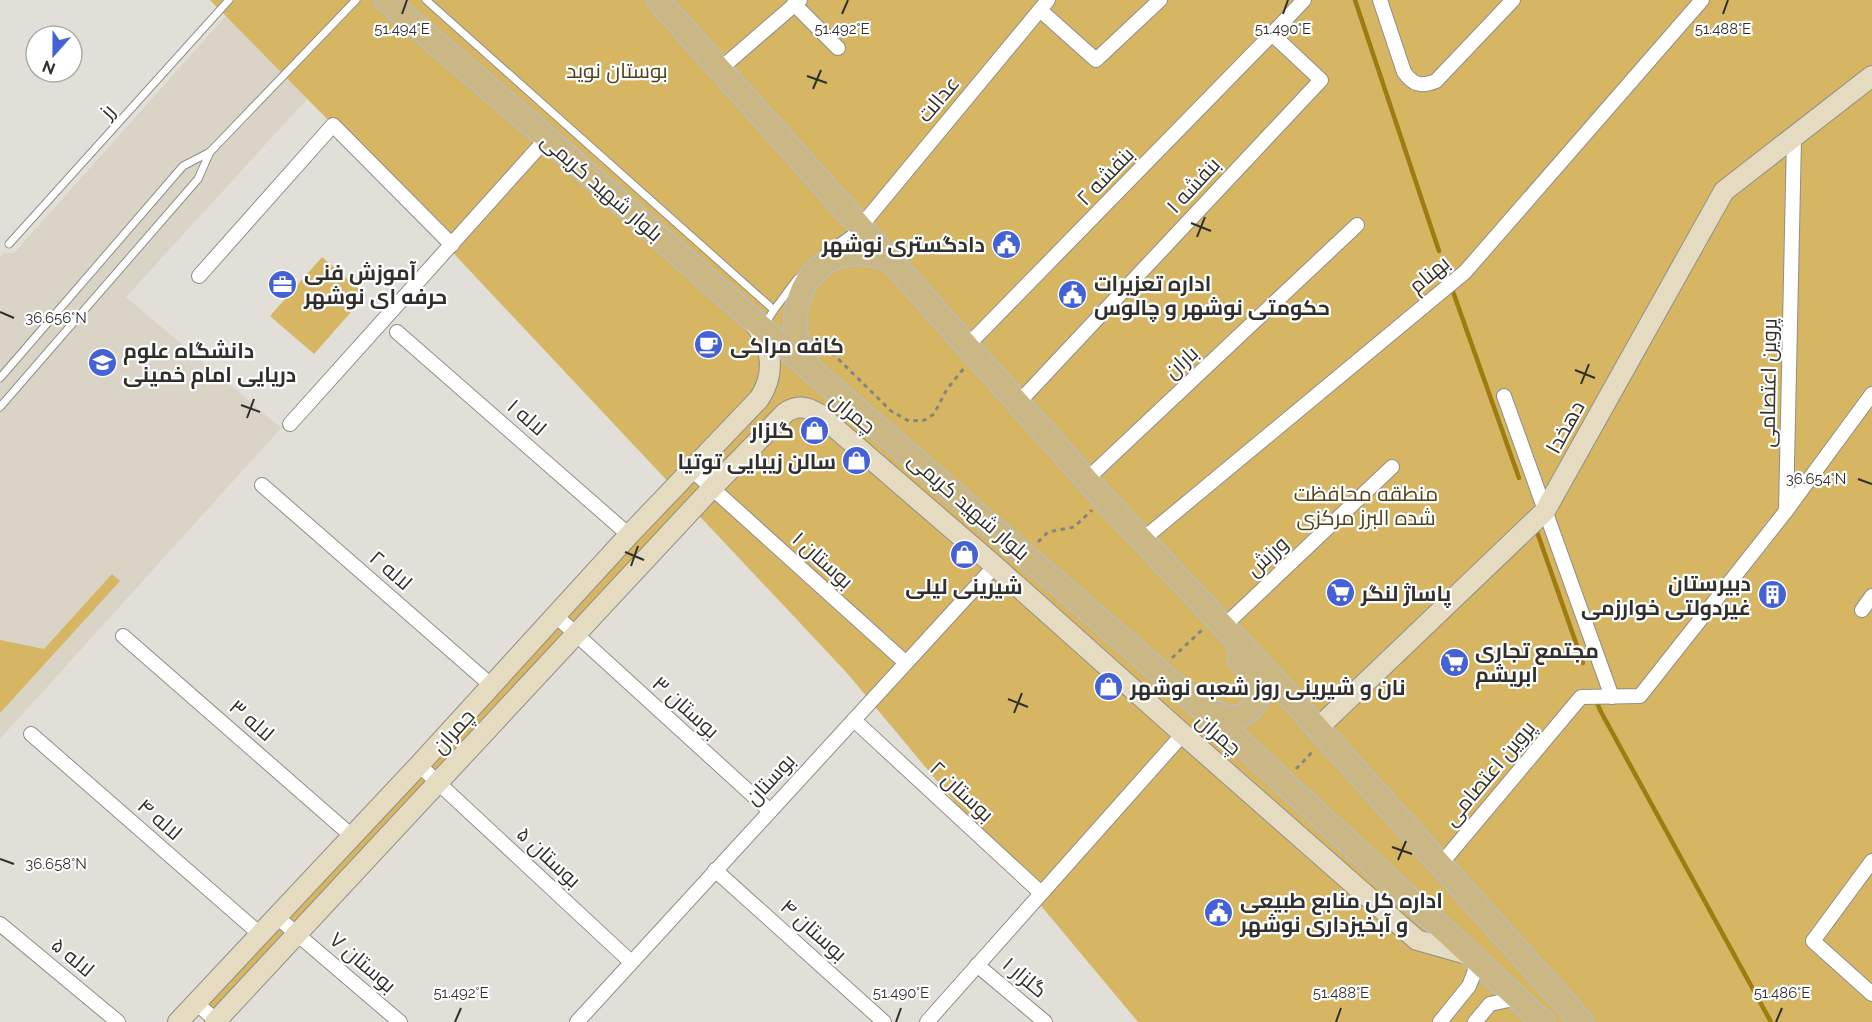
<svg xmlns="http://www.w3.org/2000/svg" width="1872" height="1022" viewBox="0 0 1872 1022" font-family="Raleway,Cairo,sans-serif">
<rect width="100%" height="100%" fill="#e1dfd7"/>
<path fill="#dad4c6" d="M240,0L372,28L126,297L281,428L0,739V258L4,253H14Z"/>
<g fill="#d6b663">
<path d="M210,0H1872V1022H1138L847,673L691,507L575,632L556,615L674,488L333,125Z"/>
<path d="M322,257L366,295L314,354L270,316Z"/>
<path d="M112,574L120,581L0,713V640L44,649Z"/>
<path d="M554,617L572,633L439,780L421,765Z"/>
<path d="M419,767L437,783L297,933L280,917Z"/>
<path d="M277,919L295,934L216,1018L198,1003Z"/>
</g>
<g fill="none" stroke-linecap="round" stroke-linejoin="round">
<g stroke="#9e7c12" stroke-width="4.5">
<path d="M1355,0L1439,251"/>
<path d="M1451,286L1519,478"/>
<path d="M1536,529L1583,663"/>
<path d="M1597,703L1601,712L1771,1022"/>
</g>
<defs>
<g id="lane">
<path d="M426,0L774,310L764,325"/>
<path d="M9,244L229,0"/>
<path d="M824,253L859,228"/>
<path d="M774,310L797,279"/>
<path d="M0,378L183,166L210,152"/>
<path d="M0,407L198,179L210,152L356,0"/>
</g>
<g id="street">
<path d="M1380,0L1404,72C1413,85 1421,87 1436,81L1513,0"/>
<path d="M794,4L838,48"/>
<path d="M1040,10L1096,60L1160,0"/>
<path d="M719,70L800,0"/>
<path d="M861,226L1048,0"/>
<path d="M199,276L333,125L452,245"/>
<path d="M397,332L629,535"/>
<path d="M967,346L1272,34"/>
<path d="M1504,396L1612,697"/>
<path d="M1019,402L1321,80L1272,34L1304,0"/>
<path d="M290,424L547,138"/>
<path d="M691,469L906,663"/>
<path d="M1087,479L1357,225"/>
<path d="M262,485L492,686"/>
<path d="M1786,511L1872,394"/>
<path d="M1142,540L1465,272L1702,0"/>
<path d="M1862,610L1872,596"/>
<path d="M555,615L770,811"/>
<path d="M1224,626L1392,467"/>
<path d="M123,636L353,837"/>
<path d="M854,720L1041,893"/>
<path d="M31,734L261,935"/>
<path d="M419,765L631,962"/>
<path d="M1872,861L1813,941L1872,994"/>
<path d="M1440,865L1581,697L1640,696L1786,511L1794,138"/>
<path d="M715,870L884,1022"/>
<path d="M277,917L400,1022"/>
<path d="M0,924L118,1022"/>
<path d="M977,965L1045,1022"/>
<path d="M196,1003L218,1022"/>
<path d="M577,1022L995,566"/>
<path d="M927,1022L1183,734"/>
<path d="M1440,1022L1469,986L1478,963"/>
<path d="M1475,1022L1490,1004L1518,998"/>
</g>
<g id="secondary">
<path d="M1317,729L1545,511L1724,191L1872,76"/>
<path d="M178,1022L419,765L629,535L759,399C776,374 772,347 755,324"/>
<path d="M215,1022L712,488L785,413C797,404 807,407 819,414L995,566L1183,734L1417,940L1470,955"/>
</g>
<g id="primary">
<path d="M386,0L547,138L750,317L1229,732L1543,1022"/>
<path d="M658,0L1104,499L1280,686L1582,1022"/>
<path d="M808,362C780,324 800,260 850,254C865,252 877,255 891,260"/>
<path d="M1208,709C1217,713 1225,717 1235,717C1248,716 1261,700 1258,686C1256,677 1245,666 1239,659"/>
</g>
</defs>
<use href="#lane" stroke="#918e88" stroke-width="9"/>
<use href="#street" stroke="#918e88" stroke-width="16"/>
<use href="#secondary" stroke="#918e88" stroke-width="22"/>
<use href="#primary" stroke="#bdbcbb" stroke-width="25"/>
<g stroke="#86847f" stroke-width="3" stroke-dasharray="4.5 4.5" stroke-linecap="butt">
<path d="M819,340L891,411L909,421L925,420L934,414L947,389L964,368"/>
<path d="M1038,542L1048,532L1074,527L1092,510"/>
<path d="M1172,658L1202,630"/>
<path d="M1296,769L1314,750"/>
</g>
<use href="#lane" stroke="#fff" stroke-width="7"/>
<use href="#street" stroke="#fff" stroke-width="14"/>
<use href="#secondary" stroke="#e4dbc1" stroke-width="20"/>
<use href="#primary" stroke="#cab783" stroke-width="22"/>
</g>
<path fill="none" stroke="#302f2c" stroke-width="2" d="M402,14L407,0M842,14L848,0M1283,14L1288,0M1723,14L1728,0M807,76L827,83M813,89L821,70M1191,223L1211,231M1197,237L1205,217M0,312L14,318M1575,370L1595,378M1581,384L1589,364M241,405L260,412M247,418L254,399M1858,479L1872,484M625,552L644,560M631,566L638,546M1008,699L1028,707M1014,713L1022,693M1392,847L1412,854M0,859L14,864M1398,860L1406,841M455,1022L461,1008M896,1022L901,1008M1336,1022L1341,1008M1776,1022L1782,1008"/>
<defs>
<symbol id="civic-disc" viewBox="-11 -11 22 22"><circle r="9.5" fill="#4462d6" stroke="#fff"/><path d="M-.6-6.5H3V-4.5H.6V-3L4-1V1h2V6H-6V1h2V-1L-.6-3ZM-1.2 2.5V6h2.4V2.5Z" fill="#fff"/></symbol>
<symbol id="office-disc" viewBox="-11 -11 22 22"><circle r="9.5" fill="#4462d6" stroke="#fff"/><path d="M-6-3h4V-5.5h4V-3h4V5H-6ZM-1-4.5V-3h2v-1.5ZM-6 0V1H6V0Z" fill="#fff"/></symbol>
<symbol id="cafe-disc" viewBox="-11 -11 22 22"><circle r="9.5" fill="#4462d6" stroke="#fff"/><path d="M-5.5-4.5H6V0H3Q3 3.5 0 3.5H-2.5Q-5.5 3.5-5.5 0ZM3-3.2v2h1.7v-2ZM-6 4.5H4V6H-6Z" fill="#fff"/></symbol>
<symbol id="university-disc" viewBox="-11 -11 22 22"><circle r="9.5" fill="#4462d6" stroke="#fff"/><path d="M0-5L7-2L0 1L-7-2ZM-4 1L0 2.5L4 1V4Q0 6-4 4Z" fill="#fff"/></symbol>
<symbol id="shop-disc" viewBox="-11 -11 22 22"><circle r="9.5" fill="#4462d6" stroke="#fff"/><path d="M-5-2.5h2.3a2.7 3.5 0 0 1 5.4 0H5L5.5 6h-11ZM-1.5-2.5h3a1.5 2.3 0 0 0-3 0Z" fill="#fff"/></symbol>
<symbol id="supermarket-disc" viewBox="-11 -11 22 22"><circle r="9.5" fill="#4462d6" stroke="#fff"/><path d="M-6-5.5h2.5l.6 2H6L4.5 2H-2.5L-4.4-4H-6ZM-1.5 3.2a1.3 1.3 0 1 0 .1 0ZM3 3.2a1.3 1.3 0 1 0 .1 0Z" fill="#fff"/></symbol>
<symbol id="building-disc" viewBox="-11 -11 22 22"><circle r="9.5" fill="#4462d6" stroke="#fff"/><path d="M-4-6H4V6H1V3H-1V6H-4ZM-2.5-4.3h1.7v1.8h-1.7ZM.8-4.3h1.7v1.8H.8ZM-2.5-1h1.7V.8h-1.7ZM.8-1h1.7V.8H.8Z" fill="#fff"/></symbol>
</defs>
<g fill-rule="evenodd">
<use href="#civic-disc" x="990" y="228" width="33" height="33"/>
<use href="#office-disc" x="266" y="268" width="33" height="33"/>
<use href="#civic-disc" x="1056" y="278" width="33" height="33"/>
<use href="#cafe-disc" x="692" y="328" width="33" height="33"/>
<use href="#university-disc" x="86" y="346" width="33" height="33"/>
<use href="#shop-disc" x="798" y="414" width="33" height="33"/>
<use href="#shop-disc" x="840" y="444" width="33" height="33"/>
<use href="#shop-disc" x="948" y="538" width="33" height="33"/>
<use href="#supermarket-disc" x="1324" y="576" width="33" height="33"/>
<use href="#building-disc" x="1756" y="578" width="33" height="33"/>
<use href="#supermarket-disc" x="1438" y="646" width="33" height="33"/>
<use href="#shop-disc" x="1092" y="670" width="33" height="33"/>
<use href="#civic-disc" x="1202" y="896" width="33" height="33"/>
</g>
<g text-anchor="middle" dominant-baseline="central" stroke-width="4.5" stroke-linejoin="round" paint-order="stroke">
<g font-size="21" fill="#50411a" stroke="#fff">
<text x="617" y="70">بوستان نوید</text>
<text x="1366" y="493">منطقه محافظت<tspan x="1366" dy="24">شده البرز مرکزی</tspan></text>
</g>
<g font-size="21" fill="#302f2c" stroke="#fff">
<text transform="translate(938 99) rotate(-50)">عدالت</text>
<text transform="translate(107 111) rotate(-48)">رز</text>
<text transform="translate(1105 176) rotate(-46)">بنفشه ۲</text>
<text transform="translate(1193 185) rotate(-47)">بنفشه ۱</text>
<text transform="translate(602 187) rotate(41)">بلوار شهید کریمی</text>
<text transform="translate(1429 274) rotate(-40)">بهنام</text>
<text transform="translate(1181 362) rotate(-43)">باران</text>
<text transform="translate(1768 383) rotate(-89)">پروین اعتصامی</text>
<text transform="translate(853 413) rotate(39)">چمران</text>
<text transform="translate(527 417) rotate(41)">لاله ۱</text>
<text transform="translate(1565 427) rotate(-61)">دهخدا</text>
<text transform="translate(969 506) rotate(41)">بلوار شهید کریمی</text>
<text transform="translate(1267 556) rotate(-43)">ورزش</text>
<text transform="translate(823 560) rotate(42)">بوستان ۱</text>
<text transform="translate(391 570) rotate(41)">لاله ۲</text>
<text transform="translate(686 707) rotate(42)">بوستان ۳</text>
<text transform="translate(252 720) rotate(41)">لاله ۳</text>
<text transform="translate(453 731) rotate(-48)">چمران</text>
<text transform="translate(1219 734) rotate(41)">چمران</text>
<text transform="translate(1489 773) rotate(-50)">پروین اعتصامی</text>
<text transform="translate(770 779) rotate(-47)">بوستان</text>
<text transform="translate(962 791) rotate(43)">بوستان ۲</text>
<text transform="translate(160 819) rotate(41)">لاله ۴</text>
<text transform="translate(549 857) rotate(43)">بوستان ۵</text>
<text transform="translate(814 930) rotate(42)">بوستان ۴</text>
<text transform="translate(73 957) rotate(40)">لاله ۵</text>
<text transform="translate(363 962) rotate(41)">بوستان ۷</text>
<text transform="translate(1025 977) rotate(40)">گلزار ۱</text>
</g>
<g font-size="21" font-weight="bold" fill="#302f2c" stroke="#fff" text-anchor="start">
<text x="985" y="244" text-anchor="end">دادگستری نوشهر</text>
<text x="304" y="272">آموزش فنی<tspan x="304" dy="24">حرفه ای نوشهر</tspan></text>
<text x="1094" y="283">اداره تعزیرات<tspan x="1094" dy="24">حکومتی نوشهر و چالوس</tspan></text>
<text x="730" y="345">کافه مراکی</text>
<text x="123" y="350">دانشگاه علوم<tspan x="123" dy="24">دریایی امام خمینی</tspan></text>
<text x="794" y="430" text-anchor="end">گلزار</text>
<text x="836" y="461" text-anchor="end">سالن زیبایی توتیا</text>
<text x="1751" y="583" text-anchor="end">دبیرستان<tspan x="1751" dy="24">غیردولتی خوارزمی</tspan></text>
<text x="964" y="586" text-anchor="middle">شیرینی لیلی</text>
<text x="1361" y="593">پاساژ لنگر</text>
<text x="1475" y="650">مجتمع تجاری<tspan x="1475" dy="24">ابریشم</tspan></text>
<text x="1130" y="687">نان و شیرینی روز شعبه نوشهر</text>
<text x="1240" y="900">اداره كل منابع طبيعی<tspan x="1240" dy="24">و آبخيزداری نوشهر</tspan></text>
</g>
</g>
<g font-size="15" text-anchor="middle" fill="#302f2c" stroke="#fff" stroke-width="4.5" stroke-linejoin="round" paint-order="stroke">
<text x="402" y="34">51.494°E</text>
<text x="842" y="34">51.492°E</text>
<text x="1283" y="34">51.490°E</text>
<text x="1723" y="34">51.488°E</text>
<text x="56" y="323">36.656°N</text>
<text x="1816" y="484">36.654°N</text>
<text x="56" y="869">36.658°N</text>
<text x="461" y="998">51.492°E</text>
<text x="901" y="998">51.490°E</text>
<text x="1341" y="998">51.488°E</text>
<text x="1782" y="998">51.486°E</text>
</g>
<g transform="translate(54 54) rotate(201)"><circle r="28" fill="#ffffff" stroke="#acacab" stroke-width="1.5"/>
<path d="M0-4.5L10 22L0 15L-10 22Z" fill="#4462d6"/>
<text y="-9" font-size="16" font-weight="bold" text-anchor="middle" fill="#302f2c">N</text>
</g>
</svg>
